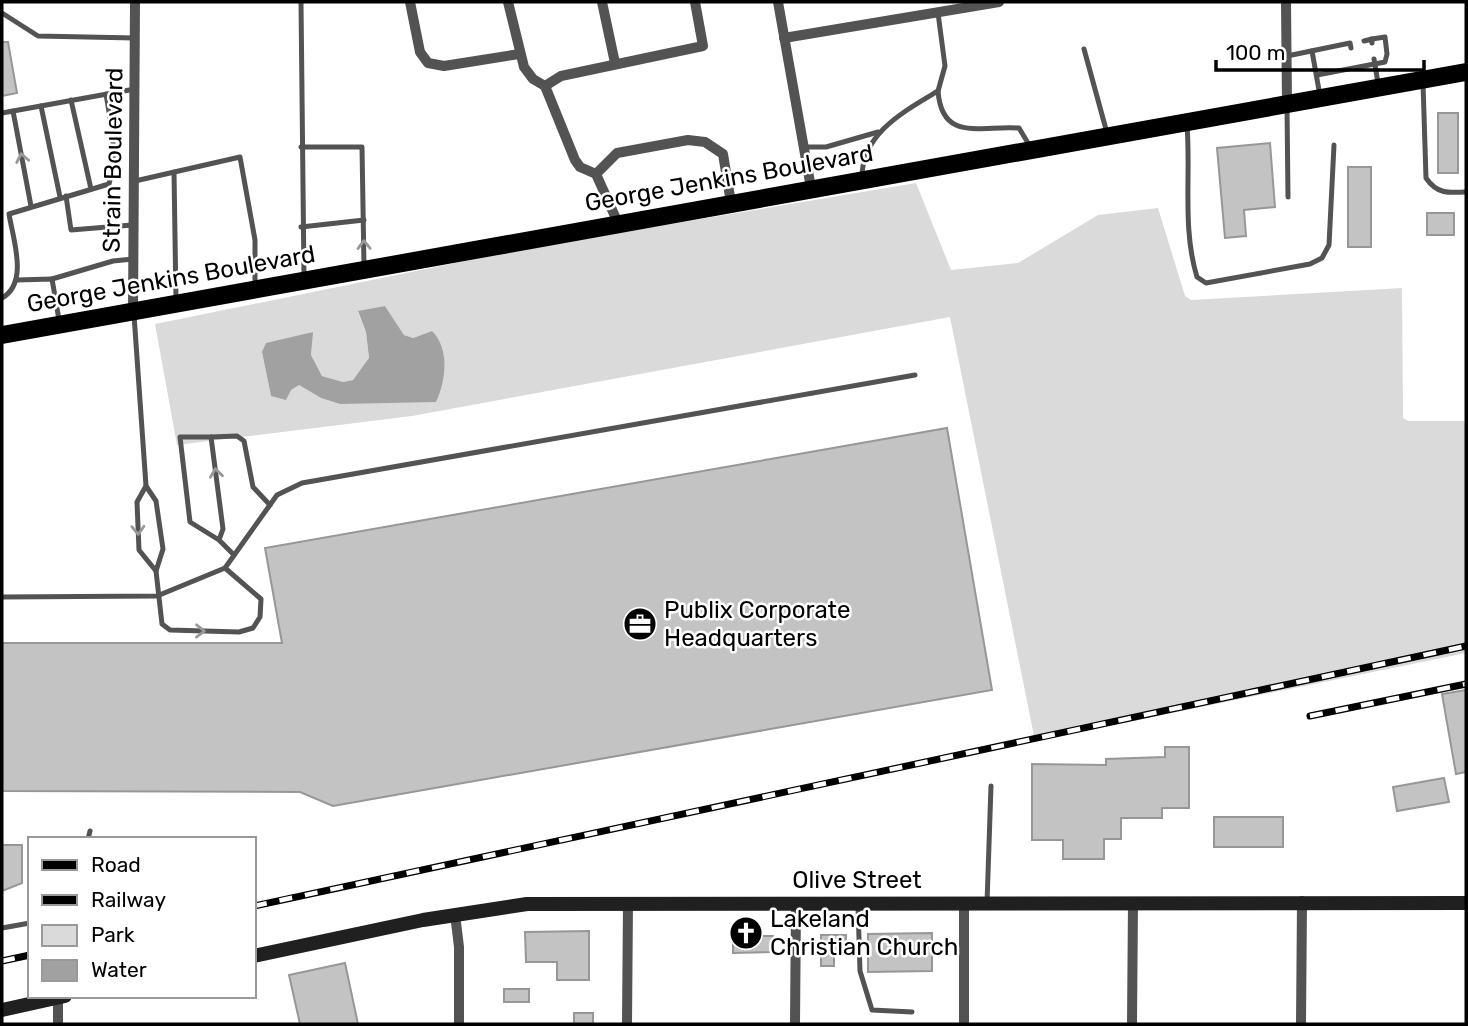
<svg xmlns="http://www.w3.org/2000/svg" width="1468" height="1026" viewBox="0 0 1468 1026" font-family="Rubik,sans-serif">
<rect width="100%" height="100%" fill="#fff"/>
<path fill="#dadada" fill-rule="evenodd" d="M916,183L951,270L1018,263L1098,215L1158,208L1185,296L1191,300L1402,288L1403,418L1408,421H1466V653L1035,741L950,317L412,416L177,445L155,324L539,246ZM385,306L404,335L413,338L432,331L340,404L321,398L299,385L271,396L262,352L312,332L311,355L322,376L343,382L353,380L369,359L366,332L358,312Z"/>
<path fill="#a1a1a1" d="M385,306L404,335L413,338L432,331C450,349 446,381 436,402L340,404L321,398L299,385L291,390L286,400L271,396L262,352L266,343L313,332L311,355L322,376L343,382L353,380L369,358L366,332L358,311Z"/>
<g fill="#c3c3c3" stroke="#979797" stroke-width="2">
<path d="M2,42H8L17,93L2,96Z"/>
<rect x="1438" y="113" width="20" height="60"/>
<path d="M1270,143L1275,207L1244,210L1246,236L1225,238L1217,148Z"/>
<rect x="1348" y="167" width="23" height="80"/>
<rect x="1427" y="213" width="27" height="22"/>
<path d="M947,428L992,690L333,806L300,792L2,791V643H282L265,548Z"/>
<path d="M1466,690V772L1456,774L1442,694Z"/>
<path d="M1165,747H1189V808H1162V818H1121V839H1104V859H1063V840H1032V764L1106,765V759L1165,757Z"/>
<path d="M1444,778L1449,802L1397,811L1393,787Z"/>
<rect x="1214" y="817" width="69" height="30"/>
<path d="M2,845H22V883L2,891Z"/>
<path d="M589,931V980H557V962H526L525,932Z"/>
<path d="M932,933V971L868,972V934Z"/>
<path d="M821,935H846V954H834V966H821Z"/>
<path d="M733,936H773V952L733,953Z"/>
<path d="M345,963L358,1024H300L289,975Z"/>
<rect x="504" y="989" width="25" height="13"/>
<rect x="574" y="1013" width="19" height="11"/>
</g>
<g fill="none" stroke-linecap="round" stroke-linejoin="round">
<g stroke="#535353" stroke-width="5">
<path d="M301,2L304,277"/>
<path d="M2,13L38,36L135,38"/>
<path d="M1364,41L1372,39V43"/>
<path d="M1084,49L1107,133"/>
<path d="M1312,51L1320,96"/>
<path d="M1287,56L1350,43L1351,48"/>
<path d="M1374,59L1378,83"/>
<path d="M1317,75L1385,62L1387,54L1385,37L1372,39"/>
<path d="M1423,83L1426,178C1437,194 1448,193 1466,192"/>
<path d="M938,91C942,143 981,125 1019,128L1031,148"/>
<path d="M71,100L91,189"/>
<path d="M41,106L60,197"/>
<path d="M1287,108L1288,197"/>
<path d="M13,111L31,206"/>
<path d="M2,113L135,89"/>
<path d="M1187,125C1191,176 1182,228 1197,277L1206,283L1310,264L1322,258L1329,245L1334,145"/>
<path d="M301,147H362L364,266"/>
<path d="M804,147H826L878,132"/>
<path d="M174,172L176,301"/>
<path d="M862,179C861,134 903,112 938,91L945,66L938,13"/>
<path d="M135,181L240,157L255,240V286"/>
<path d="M66,196L71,230L132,225"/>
<path d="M301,227L364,220"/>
<path d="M52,279L113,261L133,259"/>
<path d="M17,280L52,279L59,320"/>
<path d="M2,298C29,283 13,239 9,214L109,184C118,154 111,124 106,94"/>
<path d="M134,315L146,486L156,501L163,549L156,571L162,624L170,630L239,632L253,628L260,617L261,599L225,568"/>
<path d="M211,437L237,436L244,441L253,487L270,505"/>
<path d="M146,486L137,502L139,550L156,571"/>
<path d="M219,540L223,529L211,437H180L190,522L219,540L234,555"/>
<path d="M2,597L157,596L225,568L277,495L302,483L915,375"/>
<path d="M88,839L90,831"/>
<path d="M987,903L991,786"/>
<path d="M858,906L860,971L872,1010L912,1012"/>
<path d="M2,928L30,923"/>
</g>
<g stroke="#535353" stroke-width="10">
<path d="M410,2L420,52L428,63L444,66L519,54"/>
<path d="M508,2L524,67L533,79L545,86L575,160L580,167L596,174L618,223"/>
<path d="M602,2L615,63"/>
<path d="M778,2L811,188"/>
<path d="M1286,2L1287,104"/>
<path d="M784,38L999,2"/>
<path d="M545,86L561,76L703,46L695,2"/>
<path d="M596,174L617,153L688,140L705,142L723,154L731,203"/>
<path d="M133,312C133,208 135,105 135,2"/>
<path d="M964,903V1024"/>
<path d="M455,914L459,947V1024"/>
<path d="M58,1024V998"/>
<path d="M627,1024L628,902"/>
<path d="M795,1024L796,903"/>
<path d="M1132,1024L1133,902"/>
<path d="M1301,1024L1302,901"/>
</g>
<g stroke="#202020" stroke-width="14">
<path d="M254,956L423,920L527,904L1466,903"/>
<path d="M2,1010L65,996"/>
</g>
<path stroke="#000" stroke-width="18" d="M2,335L1466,72"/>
<defs>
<g id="rail">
<path d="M1310,716L1466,684"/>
<path d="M254,906L1466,646"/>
<path d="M2,961L30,955"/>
</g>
</defs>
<use href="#rail" stroke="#000" stroke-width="7"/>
<use href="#rail" stroke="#fff" stroke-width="4.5" stroke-dasharray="13" stroke-linecap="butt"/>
</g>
<defs><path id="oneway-chevron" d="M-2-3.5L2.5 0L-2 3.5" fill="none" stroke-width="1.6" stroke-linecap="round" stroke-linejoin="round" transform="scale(1.75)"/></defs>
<g stroke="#989898">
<use href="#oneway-chevron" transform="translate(22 158) rotate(-101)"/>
<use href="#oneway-chevron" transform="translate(364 245) rotate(-91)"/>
<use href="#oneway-chevron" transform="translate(216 473) rotate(-97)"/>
<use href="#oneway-chevron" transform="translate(138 530) rotate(88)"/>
<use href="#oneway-chevron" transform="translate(200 631) rotate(1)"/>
</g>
<defs>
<symbol id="office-disc" viewBox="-11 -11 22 22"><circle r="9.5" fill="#000" stroke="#fff"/><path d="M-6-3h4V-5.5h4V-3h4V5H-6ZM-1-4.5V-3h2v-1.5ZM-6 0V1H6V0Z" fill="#fff"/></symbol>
<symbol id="church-disc" viewBox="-11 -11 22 22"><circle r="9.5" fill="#000" stroke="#fff"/><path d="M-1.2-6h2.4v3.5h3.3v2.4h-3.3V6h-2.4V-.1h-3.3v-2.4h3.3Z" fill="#fff"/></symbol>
</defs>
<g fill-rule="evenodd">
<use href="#office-disc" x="621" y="605" width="38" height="38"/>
<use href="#church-disc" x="727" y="914" width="38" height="38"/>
</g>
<g text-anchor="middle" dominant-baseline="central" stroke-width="5" stroke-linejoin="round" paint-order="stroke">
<g font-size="24" fill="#000" stroke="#fff">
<text transform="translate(113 160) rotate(-89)">Strain Boulevard</text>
<text transform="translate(729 178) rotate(-10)">George Jenkins Boulevard</text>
<text transform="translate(171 279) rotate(-10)">George Jenkins Boulevard</text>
<text x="857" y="880">Olive Street</text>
</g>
<g font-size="24" fill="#000" stroke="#fff" text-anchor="start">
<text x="664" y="610">Publix Corporate<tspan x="664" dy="28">Headquarters</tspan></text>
<text x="770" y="919">Lakeland<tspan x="770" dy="28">Christian Church</tspan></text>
</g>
</g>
<rect width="1468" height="1026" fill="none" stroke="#000000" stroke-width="7"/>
<rect x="28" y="837" width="228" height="161" fill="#ffffff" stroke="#999999" stroke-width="2"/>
<rect x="42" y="860" width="35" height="10" fill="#000000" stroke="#999999" stroke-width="2"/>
<text x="91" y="872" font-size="21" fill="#000000">Road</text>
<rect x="42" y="895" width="35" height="10" fill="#000000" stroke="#999999" stroke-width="2"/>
<text x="91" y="907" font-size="21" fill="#000000">Railway</text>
<rect x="42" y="925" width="35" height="21" fill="#dadada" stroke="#999999" stroke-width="2"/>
<text x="91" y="942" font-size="21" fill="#000000">Park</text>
<rect x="42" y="960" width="35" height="21" fill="#a1a1a1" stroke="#999999" stroke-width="2"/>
<text x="91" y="977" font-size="21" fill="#000000">Water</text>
<path d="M1216 60v10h208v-10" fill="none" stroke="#000000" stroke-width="3.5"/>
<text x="1226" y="60" font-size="21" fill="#000000" stroke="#ffffff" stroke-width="5" paint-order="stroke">100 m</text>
</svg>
